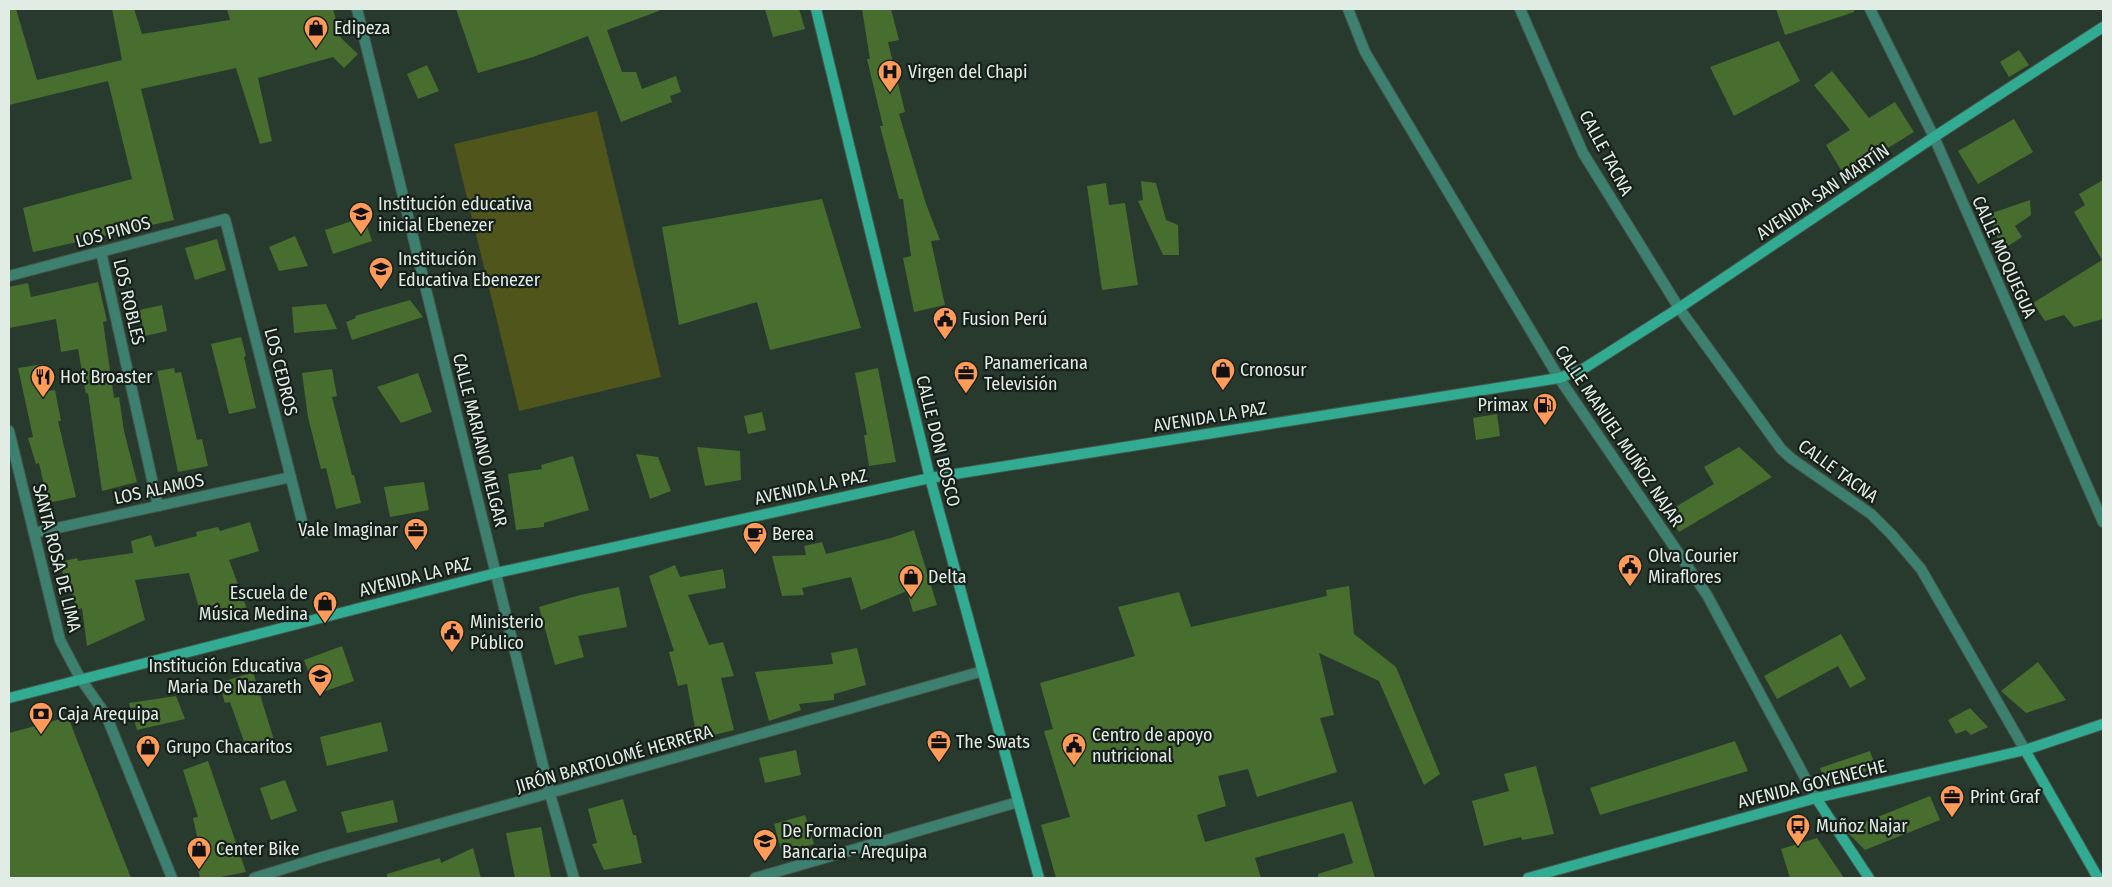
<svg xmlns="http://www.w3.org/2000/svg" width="2112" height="887" viewBox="0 0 2112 887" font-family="'Fira Sans Condensed',sans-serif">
<rect width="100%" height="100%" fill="#273a2d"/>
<path fill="#50561b" d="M597,111L661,377L519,411L454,144Z"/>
<g fill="#476e2e">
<path d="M9,9H16L37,80L122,60L112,9H134L142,34L230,20L227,9H333L341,38L358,54L344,68L333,57L258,78L272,141L260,144L236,68L141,89L174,220L33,252L23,208L132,179L108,81L9,105Z"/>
<path d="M456,9H659V11L607,30L622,72H636L642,89L676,76L681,92L670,96L672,102L621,122L588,36L533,57L478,73Z"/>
<path d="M765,9H799L805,29L773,37Z"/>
<path d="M862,9H891L899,40L888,42L905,112L899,114L926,204L940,240L931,241L945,305L914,312L903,258L911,256L903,199H899L880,126H883L867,59H870Z"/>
<path d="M1776,9H1854V12L1785,35Z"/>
<path d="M1779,41L1800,81L1734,116L1710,67Z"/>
<path d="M2019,50L2029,65L2009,77L2000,62Z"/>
<path d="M427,65L439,91L418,99L407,74Z"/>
<path d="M1832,71L1869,118L1895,102L1914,132L1844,175L1826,145L1850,130L1814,85Z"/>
<path d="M2014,119L2033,152L1978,184L1958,151Z"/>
<path d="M2103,180V319L2074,327L2064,315L2045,321L2033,303L2102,260L2074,212L2085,205L2079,194Z"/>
<path d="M1141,181L1156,183L1166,220L1178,225L1179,255H1163L1138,201L1143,200Z"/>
<path d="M1106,183L1109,205L1125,203L1138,285L1102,290L1087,186Z"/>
<path d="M822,199L861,328L770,350L757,302L679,325L662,227Z"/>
<path d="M2030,200L2031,215L2015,226L2022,237L2002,250L1989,214Z"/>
<path d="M364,217L372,241L333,254L325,230Z"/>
<path d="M295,236L308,266L279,271L269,247Z"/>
<path d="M217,239L226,270L195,280L185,248Z"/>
<path d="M98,282L107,321L103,322L114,398L119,397L124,431L137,482L102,491L88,393L86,394L78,349L61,352L56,319L9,328V287L28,283L31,297Z"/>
<path d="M410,300L423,317L352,340L346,322L356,318L355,316Z"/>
<path d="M326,304L337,329L294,333L292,307Z"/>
<path d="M162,305L167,331L145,336L139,310Z"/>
<path d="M241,337L246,356L244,357L256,408L229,414L211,344Z"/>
<path d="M43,364L47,391L55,390L61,421H58L76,497L48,503L39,463L36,464L28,438L33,437L18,368Z"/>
<path d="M174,368L175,373L181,372L197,440L202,439L208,466L178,472L157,371Z"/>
<path d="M878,368L896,462L869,466L864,435H867L855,373Z"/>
<path d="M332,369L337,396L332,397L352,475H354L361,503L336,509L326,468L321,469L308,417L302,373Z"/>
<path d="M418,373L432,412L401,423L377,387Z"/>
<path d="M762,412L766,430L748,434L744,416Z"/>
<path d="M1497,414L1500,436L1476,440L1473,418Z"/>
<path d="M697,447L740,451L741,480L705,486Z"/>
<path d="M1739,447L1772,477L1679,532L1667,512L1714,484L1704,467Z"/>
<path d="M636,454L658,457L671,491L650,499Z"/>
<path d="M573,456L589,510L544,523V527L516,530L508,474L542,469L541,465Z"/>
<path d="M424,482L429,510L390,517L384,487Z"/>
<path d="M250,522L259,551L229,560L247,609L202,618L189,573L135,580L145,620L87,646L82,608L77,610L69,581L65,582L60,562L77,558L78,561L133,553L131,541L151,535L155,547L197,536L196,532L218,527L220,531Z"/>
<path d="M914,530L937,605L913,612L907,591L861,610L851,577L802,588L804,595L782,596L772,556L806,555L804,546L822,542L826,554L891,538Z"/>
<path d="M675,565L680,577L723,569L726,588L688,595L709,645L723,642L734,676L721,678L734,730L697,739L687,684L678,686L669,652L674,651L649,576Z"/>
<path d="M1349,586L1354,634L1396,667L1440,774L1424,785L1379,681L1319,653L1334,715L1320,718L1337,772L1257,797L1248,769L1218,776L1226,806L1197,815L1205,842L1352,801L1375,878H1318V874L1353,863L1344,833L1255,858L1261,878H1056L1041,825L1070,817L1044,731L1053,729L1040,683L1135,656L1118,607L1179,592L1191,627L1327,596L1326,590Z"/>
<path d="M619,587L627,627L578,636L584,657L555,665L539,607L580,595Z"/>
<path d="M1841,634L1866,679L1850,688L1838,666L1777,699L1764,676Z"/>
<path d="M342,646L354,681L317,694L304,660Z"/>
<path d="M857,648L866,685L834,694V700L799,704L801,710L769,721L755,672L833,664L831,653Z"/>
<path d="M2038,662L2066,700L2026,713L2001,691Z"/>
<path d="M253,672L274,740L246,747L230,702L225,703L219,683Z"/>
<path d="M176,696L185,719L137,730L129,703Z"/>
<path d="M1970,708L1988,727L1971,735L1966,730L1956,734L1948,720Z"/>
<path d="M68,717L131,878H9V733Z"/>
<path d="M381,722L388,751L327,766L320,737Z"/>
<path d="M1735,741L1748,771L1600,815L1590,788Z"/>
<path d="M796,750L801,775L765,783L759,758Z"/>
<path d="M1870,751L1876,768L1826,785L1820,768Z"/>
<path d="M208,761L246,872L216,878H200L194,851L200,850L193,818L198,817L183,770Z"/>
<path d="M1536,766L1554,834L1522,840L1521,837L1484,846L1472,801L1509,791L1504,774Z"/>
<path d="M285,780L297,811L271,820L260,788Z"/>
<path d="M1930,796L1940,820L1865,850L1845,830Z"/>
<path d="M623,799L633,835H636L642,863L604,870L592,844L597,843L588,809Z"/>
<path d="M393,800L398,822L347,833L341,812Z"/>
<path d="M805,815L814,844L782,853L774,824Z"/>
<path d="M541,827L551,878H515L506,833Z"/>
<path d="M1817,838L1844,878H1790L1781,849Z"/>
<path d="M473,848L481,878H387V874L440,858L441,863Z"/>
</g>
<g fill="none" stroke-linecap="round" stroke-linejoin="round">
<defs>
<g id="street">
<path d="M357,9L550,794L574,878"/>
<path d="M1348,9L1365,52L1559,378L1707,595L1816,798"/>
<path d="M1520,9L1583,153L1679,308L1781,449L1792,459L1871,514L1892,535L1921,569L2025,750"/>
<path d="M1870,9L1934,137L2103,522"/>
<path d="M101,252L158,506"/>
<path d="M9,276L225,219L305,533"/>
<path d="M9,431L60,640L80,678L106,715L172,878"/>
<path d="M34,533L291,477"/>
<path d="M254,878L322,857L983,671"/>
<path d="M755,878L1018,802"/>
</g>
<g id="secondary">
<path d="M816,9L930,478L1039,878"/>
<path d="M9,698L496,573L930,478L1559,378L1583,369L1679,308L1934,137L2103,27"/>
<path d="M2025,750L2098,878"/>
<path d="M1816,798L1869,878"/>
<path d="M1528,878L1816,798L2025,750L2103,724"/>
</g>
</defs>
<use href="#street" stroke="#45564a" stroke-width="12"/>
<use href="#secondary" stroke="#45564a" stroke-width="12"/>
<use href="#street" stroke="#3d8070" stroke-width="10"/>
<use href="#secondary" stroke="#31ab92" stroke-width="10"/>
</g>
<defs>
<symbol id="shop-pin" viewBox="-11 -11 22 30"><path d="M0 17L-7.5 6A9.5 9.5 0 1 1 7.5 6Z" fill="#fe9b59" stroke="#161f19"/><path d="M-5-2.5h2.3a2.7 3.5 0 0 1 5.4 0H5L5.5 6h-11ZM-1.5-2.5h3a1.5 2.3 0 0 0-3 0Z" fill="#111"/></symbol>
<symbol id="hospital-pin" viewBox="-11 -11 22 30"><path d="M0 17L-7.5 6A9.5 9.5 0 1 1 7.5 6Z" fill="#fe9b59" stroke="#161f19"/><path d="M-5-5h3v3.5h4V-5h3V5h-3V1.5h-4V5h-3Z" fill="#111"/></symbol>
<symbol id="school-pin" viewBox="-11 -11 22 30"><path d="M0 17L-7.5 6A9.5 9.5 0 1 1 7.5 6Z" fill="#fe9b59" stroke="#161f19"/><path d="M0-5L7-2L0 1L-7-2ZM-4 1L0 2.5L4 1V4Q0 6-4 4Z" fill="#111"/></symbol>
<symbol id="civic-pin" viewBox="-11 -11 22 30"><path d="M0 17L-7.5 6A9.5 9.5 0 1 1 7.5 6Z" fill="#fe9b59" stroke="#161f19"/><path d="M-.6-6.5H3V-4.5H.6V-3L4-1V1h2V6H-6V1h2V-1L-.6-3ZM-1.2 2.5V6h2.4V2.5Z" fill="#111"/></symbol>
<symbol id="office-pin" viewBox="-11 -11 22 30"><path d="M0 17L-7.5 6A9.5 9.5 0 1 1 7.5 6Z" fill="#fe9b59" stroke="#161f19"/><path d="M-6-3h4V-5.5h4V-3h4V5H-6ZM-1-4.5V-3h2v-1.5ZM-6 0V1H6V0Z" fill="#111"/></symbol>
<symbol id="restaurant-pin" viewBox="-11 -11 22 30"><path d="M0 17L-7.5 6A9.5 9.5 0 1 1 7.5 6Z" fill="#fe9b59" stroke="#161f19"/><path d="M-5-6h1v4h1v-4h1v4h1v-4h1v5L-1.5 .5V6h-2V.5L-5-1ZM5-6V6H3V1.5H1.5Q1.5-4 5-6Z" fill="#111"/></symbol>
<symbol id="fuel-pin" viewBox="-11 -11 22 30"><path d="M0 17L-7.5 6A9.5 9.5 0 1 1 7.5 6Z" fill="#fe9b59" stroke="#161f19"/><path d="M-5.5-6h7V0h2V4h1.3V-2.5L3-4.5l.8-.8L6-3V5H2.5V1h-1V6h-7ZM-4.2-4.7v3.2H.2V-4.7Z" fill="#111"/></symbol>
<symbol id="cafe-pin" viewBox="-11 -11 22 30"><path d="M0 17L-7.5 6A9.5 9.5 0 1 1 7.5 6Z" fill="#fe9b59" stroke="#161f19"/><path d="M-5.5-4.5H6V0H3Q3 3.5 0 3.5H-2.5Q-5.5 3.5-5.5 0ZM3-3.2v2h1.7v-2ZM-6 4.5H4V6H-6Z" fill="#111"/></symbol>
<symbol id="bank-pin" viewBox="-11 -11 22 30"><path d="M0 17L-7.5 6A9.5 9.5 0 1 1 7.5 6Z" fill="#fe9b59" stroke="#161f19"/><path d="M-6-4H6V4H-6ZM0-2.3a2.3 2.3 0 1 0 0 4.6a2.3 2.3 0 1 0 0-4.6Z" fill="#111"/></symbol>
<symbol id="bus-pin" viewBox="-11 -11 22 30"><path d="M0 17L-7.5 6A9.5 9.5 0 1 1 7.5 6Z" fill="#fe9b59" stroke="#161f19"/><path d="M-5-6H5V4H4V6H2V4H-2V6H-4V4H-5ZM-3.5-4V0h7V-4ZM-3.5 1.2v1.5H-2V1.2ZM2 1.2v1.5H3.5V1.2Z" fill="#111"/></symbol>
</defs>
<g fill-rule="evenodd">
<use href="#shop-pin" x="302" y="14" width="28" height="38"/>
<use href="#hospital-pin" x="876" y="58" width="28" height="38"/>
<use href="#school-pin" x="347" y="200" width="28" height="38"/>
<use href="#school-pin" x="367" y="255" width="28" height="38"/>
<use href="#civic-pin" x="931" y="305" width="28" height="38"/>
<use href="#shop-pin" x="1209" y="356" width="28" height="38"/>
<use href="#office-pin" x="952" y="359" width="28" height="38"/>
<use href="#restaurant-pin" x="29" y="363" width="28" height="38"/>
<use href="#fuel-pin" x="1531" y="391" width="28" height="38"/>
<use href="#office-pin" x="402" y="516" width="28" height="38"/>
<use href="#cafe-pin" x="741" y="520" width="28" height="38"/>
<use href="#civic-pin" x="1616" y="552" width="28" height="38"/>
<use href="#shop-pin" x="897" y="563" width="28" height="38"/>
<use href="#shop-pin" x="311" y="589" width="28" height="38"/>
<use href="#civic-pin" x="438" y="618" width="28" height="38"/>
<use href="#school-pin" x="306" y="662" width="28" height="38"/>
<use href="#bank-pin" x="27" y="700" width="28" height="38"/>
<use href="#office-pin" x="925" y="728" width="28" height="38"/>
<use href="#civic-pin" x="1060" y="731" width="28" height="38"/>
<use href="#shop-pin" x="134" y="733" width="28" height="38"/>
<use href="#office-pin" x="1938" y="783" width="28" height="38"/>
<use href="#bus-pin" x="1784" y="812" width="28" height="38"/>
<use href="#school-pin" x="751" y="827" width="28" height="38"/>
<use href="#shop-pin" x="185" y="835" width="28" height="38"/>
</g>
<g text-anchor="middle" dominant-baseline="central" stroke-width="4.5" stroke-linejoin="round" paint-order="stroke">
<g font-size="18" fill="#e0ece4" stroke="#161f19" text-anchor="start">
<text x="334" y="28">Edipeza</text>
<text x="908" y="72">Virgen del Chapi</text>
<text x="378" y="204">Institución educativa<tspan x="378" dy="21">inicial Ebenezer</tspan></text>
<text x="398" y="259">Institución<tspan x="398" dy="21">Educativa Ebenezer</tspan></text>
<text x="962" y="319">Fusion Perú</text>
<text x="984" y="363">Panamericana<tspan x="984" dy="21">Televisión</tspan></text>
<text x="1240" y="370">Cronosur</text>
<text x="60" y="377">Hot Broaster</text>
<text x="1528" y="405" text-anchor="end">Primax</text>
<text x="398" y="530" text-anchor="end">Vale Imaginar</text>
<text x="772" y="534">Berea</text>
<text x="1648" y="556">Olva Courier<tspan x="1648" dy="21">Miraflores</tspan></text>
<text x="928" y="577">Delta</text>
<text x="308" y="593" text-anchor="end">Escuela de<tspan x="308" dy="21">Música Medina</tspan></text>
<text x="470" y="622">Ministerio<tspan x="470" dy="21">Público</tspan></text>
<text x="302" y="666" text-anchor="end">Institución Educativa<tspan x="302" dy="21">Maria De Nazareth</tspan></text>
<text x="58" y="714">Caja Arequipa</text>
<text x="1092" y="735">Centro de apoyo<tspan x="1092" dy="21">nutricional</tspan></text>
<text x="956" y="742">The Swats</text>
<text x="166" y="747">Grupo Chacaritos</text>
<text x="1970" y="797">Print Graf</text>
<text x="1816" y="826">Muñoz Najar</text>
<text x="782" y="831">De Formacion<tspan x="782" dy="21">Bancaria - Arequipa</tspan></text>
<text x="216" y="849">Center Bike</text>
</g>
<g font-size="18" fill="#e0ece4" stroke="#161f19">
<text transform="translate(1606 153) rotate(62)">CALLE TACNA</text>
<text transform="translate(1823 192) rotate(-34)">AVENIDA SAN MARTÍN</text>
<text transform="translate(113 232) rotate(-15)">LOS PINOS</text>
<text transform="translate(2004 257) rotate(66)">CALLE MOQUEGUA</text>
<text transform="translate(129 302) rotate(77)">LOS ROBLES</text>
<text transform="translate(281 372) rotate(76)">LOS CEDROS</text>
<text transform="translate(1210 417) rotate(-9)">AVENIDA LA PAZ</text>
<text transform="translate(1619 436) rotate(56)">CALLE MANUEL MUÑOZ NAJAR</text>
<text transform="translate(480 440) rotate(76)">CALLE MARIANO MELGAR</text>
<text transform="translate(938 441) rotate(76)">CALLE DON BOSCO</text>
<text transform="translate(1838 471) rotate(36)">CALLE TACNA</text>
<text transform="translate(811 487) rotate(-12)">AVENIDA LA PAZ</text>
<text transform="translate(159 489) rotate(-12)">LOS ALAMOS</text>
<text transform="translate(57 558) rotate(76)">SANTA ROSA DE LIMA</text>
<text transform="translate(415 577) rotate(-14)">AVENIDA LA PAZ</text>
<text transform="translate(614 759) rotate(-16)">JIRÓN BARTOLOMÉ HERRERA</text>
<text transform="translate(1812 784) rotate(-14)">AVENIDA GOYENECHE</text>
</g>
</g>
<rect width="2112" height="887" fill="none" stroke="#e0ece4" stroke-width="20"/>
</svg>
